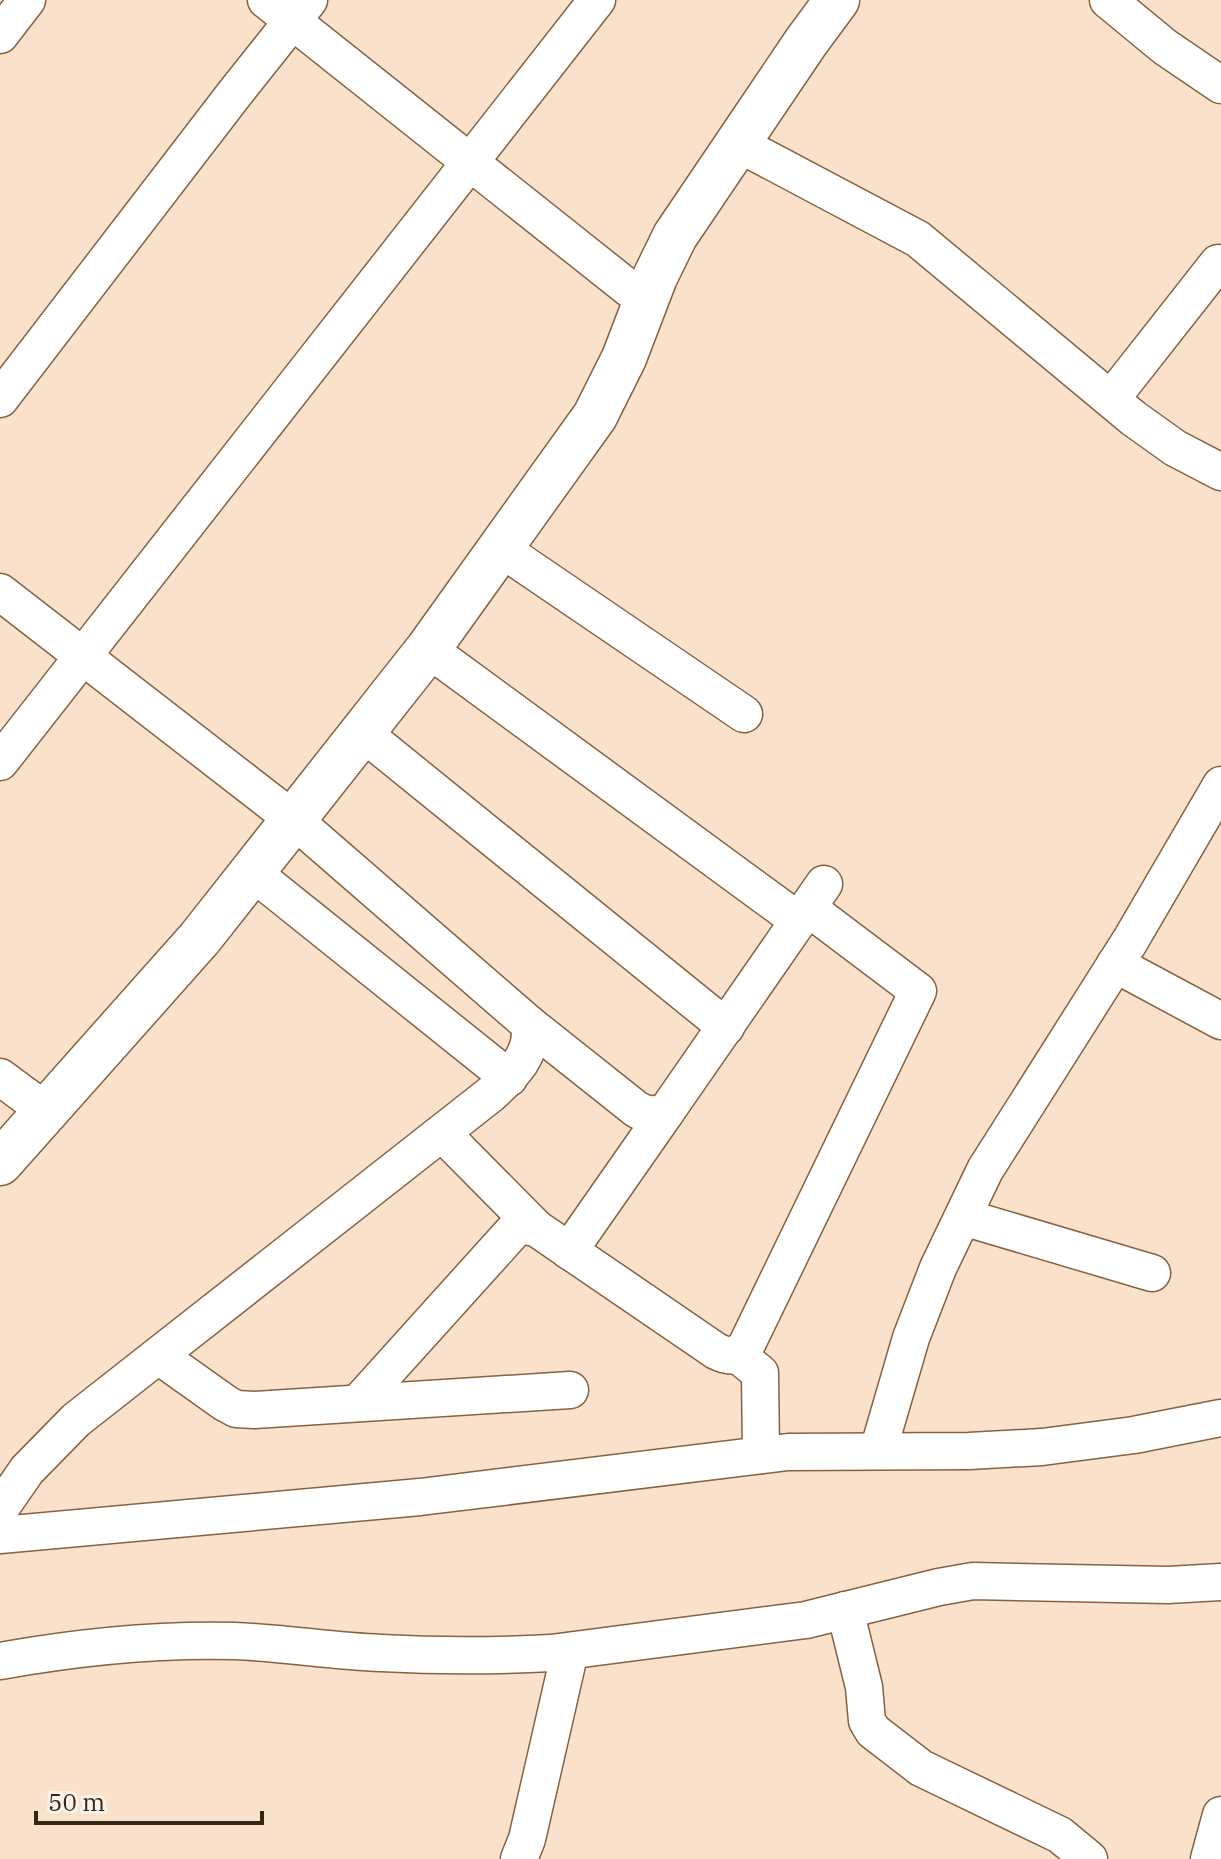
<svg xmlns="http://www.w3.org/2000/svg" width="1221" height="1859" viewBox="0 0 1221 1859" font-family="'IBM Plex Serif',serif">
<rect width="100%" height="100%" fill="#fae1cb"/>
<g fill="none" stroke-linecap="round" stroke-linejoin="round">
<defs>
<g id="street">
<path d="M266,0L646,302"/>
<path d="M1108,0L1165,47L1221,85"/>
<path d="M0,35L27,0"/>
<path d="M737,143L918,239L1133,418L1175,448L1221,472"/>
<path d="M0,399L235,93L309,0"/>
<path d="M1111,399L1218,263"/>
<path d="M500,548L744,714"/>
<path d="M0,592L294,820L529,1024C535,1053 512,1075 491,1094L76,1420L27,1470L0,1509"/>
<path d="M428,649L799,921"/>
<path d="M363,733L726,1027"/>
<path d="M0,762L597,0"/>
<path d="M252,872L509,1078"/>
<path d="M1115,964L1221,1021"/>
<path d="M529,1024L636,1109C647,1116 654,1115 666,1112L824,884"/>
<path d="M0,1077L46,1111"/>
<path d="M442,1133L536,1228"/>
<path d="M963,1217L1152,1273"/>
<path d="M569,1251L666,1112"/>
<path d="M738,1355L760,1373L761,1455"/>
<path d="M159,1356L225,1403L236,1409L254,1410L570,1390"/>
<path d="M358,1403L515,1229L524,1226L536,1228L716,1351C730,1358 736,1357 746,1346L918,991L808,908"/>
<path d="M878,1451L911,1338L938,1268L985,1170L1130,941L1221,785"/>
<path d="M0,1535L420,1497L788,1452L969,1451L1042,1447L1134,1435L1221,1418"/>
<path d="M845,1610L864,1687L867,1721L873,1731L921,1768L1060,1835L1089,1859"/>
<path d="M0,1661C78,1647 156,1639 235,1641C284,1643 332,1651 381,1653C437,1656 494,1656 551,1653L806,1620L939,1587L973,1581L1168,1585L1221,1582"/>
<path d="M519,1859L527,1839L570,1651"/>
<path d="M1209,1859L1221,1815"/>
</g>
<path id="secondary" d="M0,1163L200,938L428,649L595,416L624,358L655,277L675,236L806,42L837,0"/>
</defs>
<use href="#street" stroke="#866240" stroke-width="39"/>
<use href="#secondary" stroke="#866240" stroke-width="47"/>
<use href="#street" stroke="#fff" stroke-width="36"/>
<use href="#secondary" stroke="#fff" stroke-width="44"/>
</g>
<path d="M36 1811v12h226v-12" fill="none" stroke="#362618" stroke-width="4"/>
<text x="48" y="1811" font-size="24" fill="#362618" stroke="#faf2eb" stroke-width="6" paint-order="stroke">50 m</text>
</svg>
